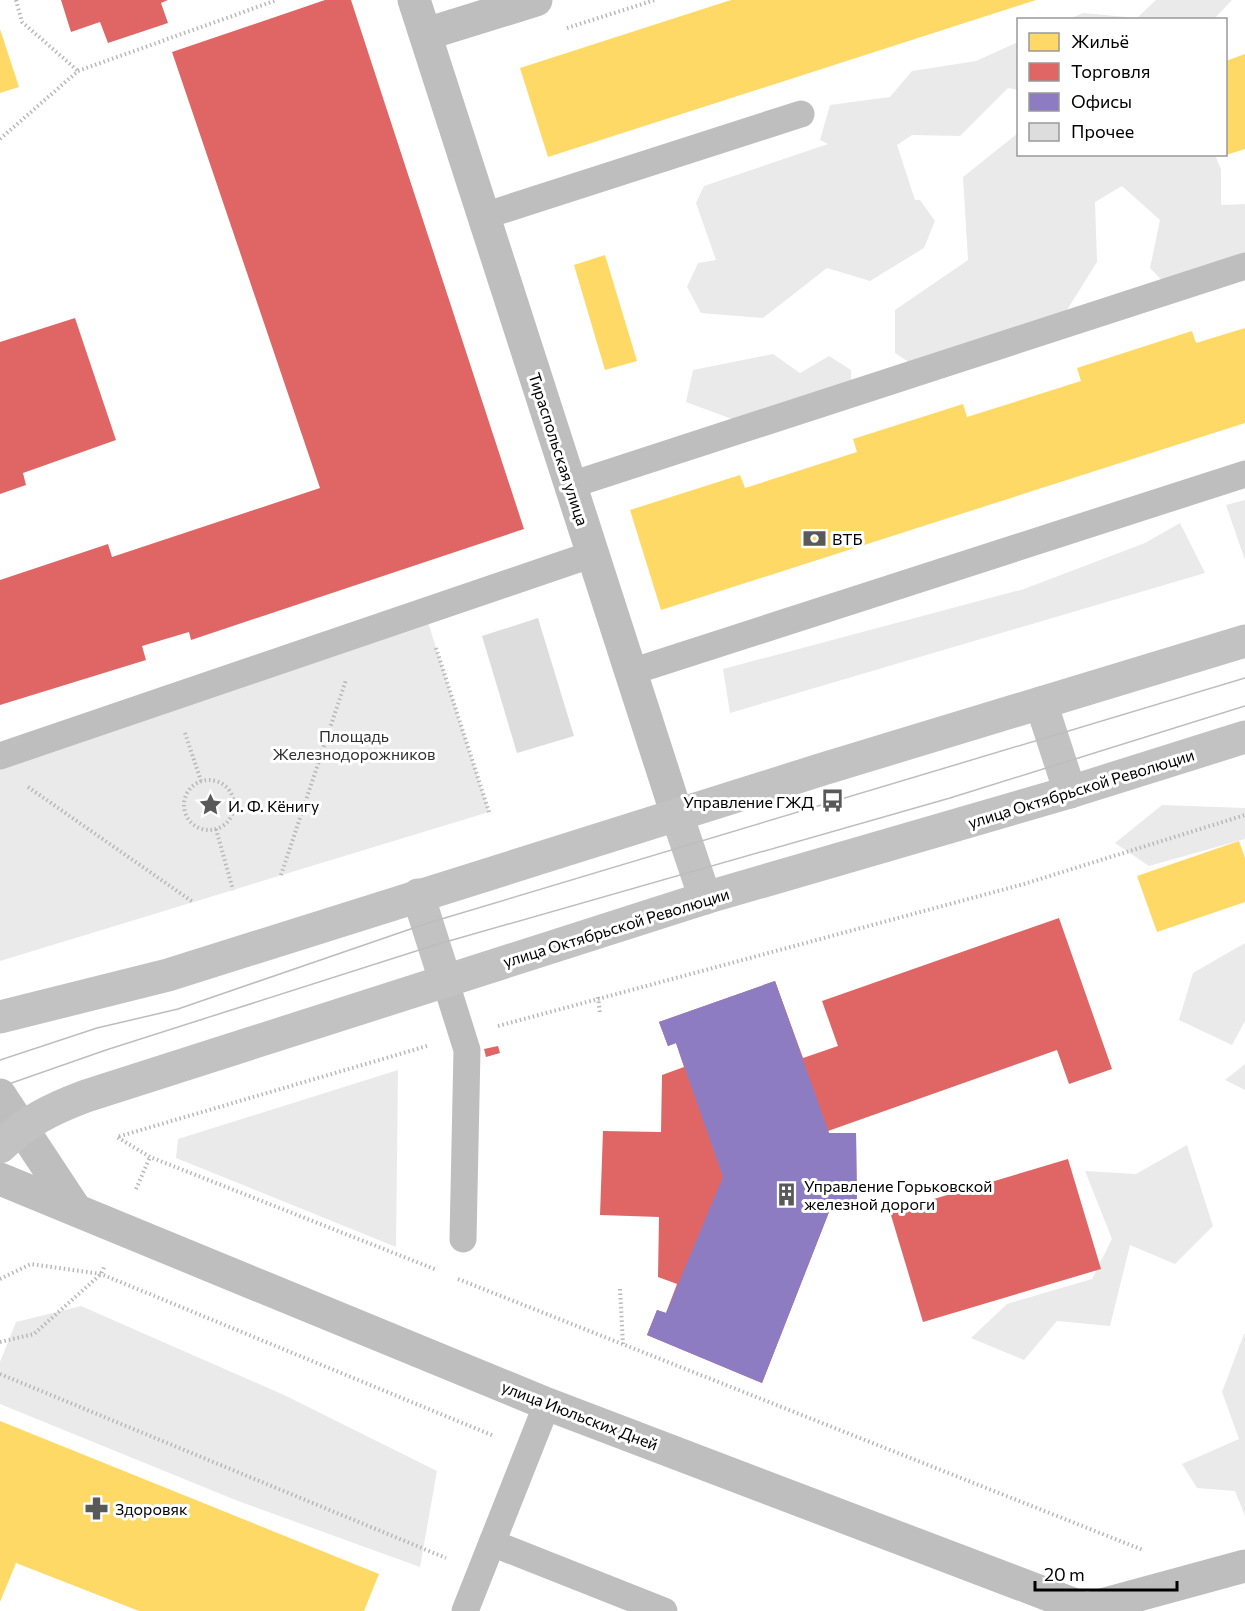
<svg xmlns="http://www.w3.org/2000/svg" width="1245" height="1611" viewBox="0 0 1245 1611" font-family="Commissioner,sans-serif">
<rect width="100%" height="100%" fill="#fff"/>
<g fill="#eaeaea">
<path d="M1156,0H1232L1214,19H1069L1083,13L1137,18Z"/>
<path d="M1018,42V90L1008,88L960,136L912,135L897,145L915,200H920L935,221L924,248L870,281L827,268L763,318L701,313L687,287L698,263L716,260L696,203L704,186L828,144L820,140L830,105L890,97L912,71L976,61Z"/>
<path d="M1018,133V154L1215,155L1221,169V205L1245,204V280L1180,299L1150,268L1160,220L1122,186L1095,202L1097,262L1045,345L933,378L895,353V310L968,260L963,177Z"/>
<path d="M773,354L800,373L829,356L851,370V399L740,422L686,402L693,370Z"/>
<path d="M1245,500V560L1226,505Z"/>
<path d="M1180,523L1205,573L730,713L723,669L1024,589L1145,543Z"/>
<path d="M424,610L489,812L0,961V756Z"/>
<path d="M1162,805L1245,808V839L1149,866L1115,843Z"/>
<path d="M1245,943V1021L1232,1045L1179,1020L1193,973Z"/>
<path d="M1245,1064V1090L1225,1080Z"/>
<path d="M398,1070L396,1247L176,1158L178,1139Z"/>
<path d="M1187,1145L1213,1226L1175,1264L1130,1245L1110,1326L1057,1321L1024,1360L971,1338L1007,1304L1092,1279L1112,1239L1085,1171L1136,1174Z"/>
<path d="M81,1306L284,1395L437,1471L420,1567L238,1501L0,1404V1362L16,1322Z"/>
<path d="M1244,1334H1245V1516L1235,1491L1197,1488L1182,1464L1239,1439L1222,1392Z"/>
</g>
<g fill="#ffd966">
<path d="M731,0H1036L548,157L520,68Z"/>
<path d="M0,29L19,87L0,93Z"/>
<path d="M1245,54V149L1226,155V61Z"/>
<path d="M605,255L637,361L605,370L574,265Z"/>
<path d="M1245,328V423L661,610L630,510L740,475L745,488L857,452L853,439L963,404L967,417L1081,381L1077,368L1192,331L1196,343Z"/>
<path d="M1239,841L1245,858V902L1157,932L1137,876Z"/>
<path d="M0,1421L379,1574L364,1611H139L16,1563L0,1602Z"/>
</g>
<g fill="#e06666">
<path d="M61,0H168L161,3L168,23L108,43L100,22L71,32Z"/>
<path d="M325,0H351L524,529L191,640L189,632L142,646L146,660L0,705V580L108,544L112,557L320,488L172,52Z"/>
<path d="M75,318L116,440L23,473L26,485L0,494V342Z"/>
<path d="M1059,918L1112,1069L1069,1084L1057,1050L828,1131L829,1133H856L857,1212H829L762,1383L647,1335L657,1310L666,1313L677,1284L658,1277L659,1217L600,1215L603,1131L661,1132L662,1075L684,1067L676,1043L668,1046L659,1022L775,981L803,1058L838,1046L822,1001Z"/>
<path d="M498,1046L500,1053L486,1057L484,1049Z"/>
<path d="M1068,1159L1101,1269L923,1322L890,1212Z"/>
</g>
<path fill="#8e7cc3" d="M775,981L829,1133H856L857,1212H829L762,1383L647,1335L657,1310L666,1313L723,1177L676,1043L668,1046L659,1022Z"/>
<path fill="#ddd" d="M538,618L574,736L517,753L482,636Z"/>
<g fill="none" stroke-linecap="round" stroke-linejoin="round">
<g stroke="#b8b8b8" stroke-width="4" stroke-dasharray="1.5 3" stroke-linecap="butt">
<path d="M16,0L22,22L78,71"/>
<path d="M567,28L655,0"/>
<path d="M0,139L78,71L277,0"/>
<path d="M436,648L489,812"/>
<path d="M185,733L201,781"/>
<circle cx="209" cy="805" r="25"/>
<path d="M28,787L193,902"/>
<path d="M216,829L233,890"/>
<path d="M281,875L346,680"/>
<path d="M598,997L600,1014"/>
<path d="M498,1026L1024,884L1245,815"/>
<path d="M427,1046L117,1137L150,1157L437,1270"/>
<path d="M136,1189L150,1157"/>
<path d="M0,1279L31,1264L101,1274L494,1436"/>
<path d="M458,1279L1143,1550"/>
<path d="M620,1289L623,1344"/>
<path d="M0,1342L34,1334L101,1274L105,1265"/>
<path d="M0,1374L446,1558"/>
</g>
<g stroke="#bebebe" stroke-width="27">
<path d="M484,216L801,114"/>
<path d="M571,485L1245,266"/>
<path d="M631,672L1245,474"/>
<path d="M0,756L593,554"/>
<path d="M445,980L467,1050L463,1239"/>
<path d="M492,1543L664,1611"/>
<path d="M465,1611L547,1404"/>
</g>
<g stroke="#bebebe" stroke-width="33">
<path d="M414,0L677,815"/>
<path d="M426,34L536,0"/>
<path d="M1087,1609L1245,1566"/>
</g>
<g stroke="#bebebe" stroke-width="33">
<path d="M0,1095L74,1207"/>
<path d="M0,1179L547,1404L1091,1611"/>
</g>
<g stroke="#c2c2c2" stroke-width="33">
<path d="M1041,703L1070,792"/>
<path d="M677,815L705,898"/>
<path d="M418,895L445,980"/>
<path d="M0,1017L168,975L823,769L1245,641"/>
<path d="M0,1147C27,1121 51,1109 86,1096L705,898L1070,792L1245,737"/>
</g>
<g stroke="#bdbdbd" stroke-width="1.5">
<path d="M0,1060L97,1028L178,1009L428,923L1245,678"/>
<path d="M0,1087L106,1050L435,945L950,798L1245,706"/>
</g>
</g>
<defs>
<symbol id="bank-bare" viewBox="-9 -9 18 18"><path d="M-6-4H6V4H-6ZM0-2.3a2.3 2.3 0 1 0 0 4.6a2.3 2.3 0 1 0 0-4.6Z" fill="#595959" stroke="#fff" stroke-width="2.5" paint-order="stroke"/></symbol>
<symbol id="bus-bare" viewBox="-9 -9 18 18"><path d="M-5-6H5V4H4V6H2V4H-2V6H-4V4H-5ZM-3.5-4V0h7V-4ZM-3.5 1.2v1.5H-2V1.2ZM2 1.2v1.5H3.5V1.2Z" fill="#595959" stroke="#fff" stroke-width="2.5" paint-order="stroke"/></symbol>
<symbol id="sight-bare" viewBox="-9 -9 18 18"><path d="M0-6L1.8-2.2L6-1.7L2.9 1.2L3.7 5.4L0 3.3L-3.7 5.4L-2.9 1.2L-6-1.7L-1.8-2.2Z" fill="#595959" stroke="#fff" stroke-width="2.5" paint-order="stroke"/></symbol>
<symbol id="building-bare" viewBox="-9 -9 18 18"><path d="M-4-6H4V6H1V3H-1V6H-4ZM-2.5-4.3h1.7v1.8h-1.7ZM.8-4.3h1.7v1.8H.8ZM-2.5-1h1.7V.8h-1.7ZM.8-1h1.7V.8H.8Z" fill="#595959" stroke="#fff" stroke-width="2.5" paint-order="stroke"/></symbol>
<symbol id="pharmacy-bare" viewBox="-9 -9 18 18"><path d="M-2-6h4v4h4v4h-4v4h-4v-4h-4v-4h4Z" fill="#595959" stroke="#fff" stroke-width="2.5" paint-order="stroke"/></symbol>
</defs>
<g fill-rule="evenodd">
<use href="#bank-bare" x="798" y="522" width="33" height="33"/>
<use href="#bus-bare" x="816" y="784" width="33" height="33"/>
<use href="#sight-bare" x="194" y="788" width="33" height="33"/>
<use href="#building-bare" x="770" y="1178" width="33" height="33"/>
<use href="#pharmacy-bare" x="80" y="1492" width="33" height="33"/>
</g>
<g text-anchor="middle" dominant-baseline="central" stroke-width="6" stroke-linejoin="round" paint-order="stroke">
<g font-size="16" fill="#000" stroke="#fff">
<text transform="translate(559 449) rotate(72)">Тираспольская улица</text>
<text transform="translate(1081 788) rotate(-17)">улица Октябрьской Революции</text>
<text transform="translate(616 927) rotate(-17)">улица Октябрьской Революции</text>
<text transform="translate(580 1415) rotate(21)">улица Июльских Дней</text>
</g>
<g font-size="16" fill="#000" stroke="#fff" text-anchor="start">
<text x="832" y="538">ВТБ</text>
<text x="814" y="801" text-anchor="end">Управление ГЖД</text>
<text x="228" y="805">И. Ф. Кёнигу</text>
<text x="804" y="1185">Управление Горьковской<tspan x="804" dy="18">железной дороги</tspan></text>
<text x="115" y="1508">Здоровяк</text>
</g>
<g font-size="16" fill="#303030" stroke="#fff">
<text x="354" y="735">Площадь<tspan x="354" dy="18">Железнодорожников</tspan></text>
</g>
</g>
<rect x="1017" y="18" width="210" height="138" fill="#ffffff" stroke="#999999" stroke-width="1.5"/>
<rect x="1029" y="33" width="30" height="18" fill="#ffd966" stroke="#999999" stroke-width="1.5"/>
<text x="1071" y="48" font-size="18" fill="#000000">Жильё</text>
<rect x="1029" y="63" width="30" height="18" fill="#e06666" stroke="#999999" stroke-width="1.5"/>
<text x="1071" y="78" font-size="18" fill="#000000">Торговля</text>
<rect x="1029" y="93" width="30" height="18" fill="#8e7cc3" stroke="#999999" stroke-width="1.5"/>
<text x="1071" y="108" font-size="18" fill="#000000">Офисы</text>
<rect x="1029" y="123" width="30" height="18" fill="#dddddd" stroke="#999999" stroke-width="1.5"/>
<text x="1071" y="138" font-size="18" fill="#000000">Прочее</text>
<path d="M1035 1581v9h142v-9" fill="none" stroke="#000000" stroke-width="3"/>
<text x="1044" y="1581" font-size="18" fill="#000000" stroke="#ffffff" stroke-width="4.5" paint-order="stroke">20 m</text>
</svg>
